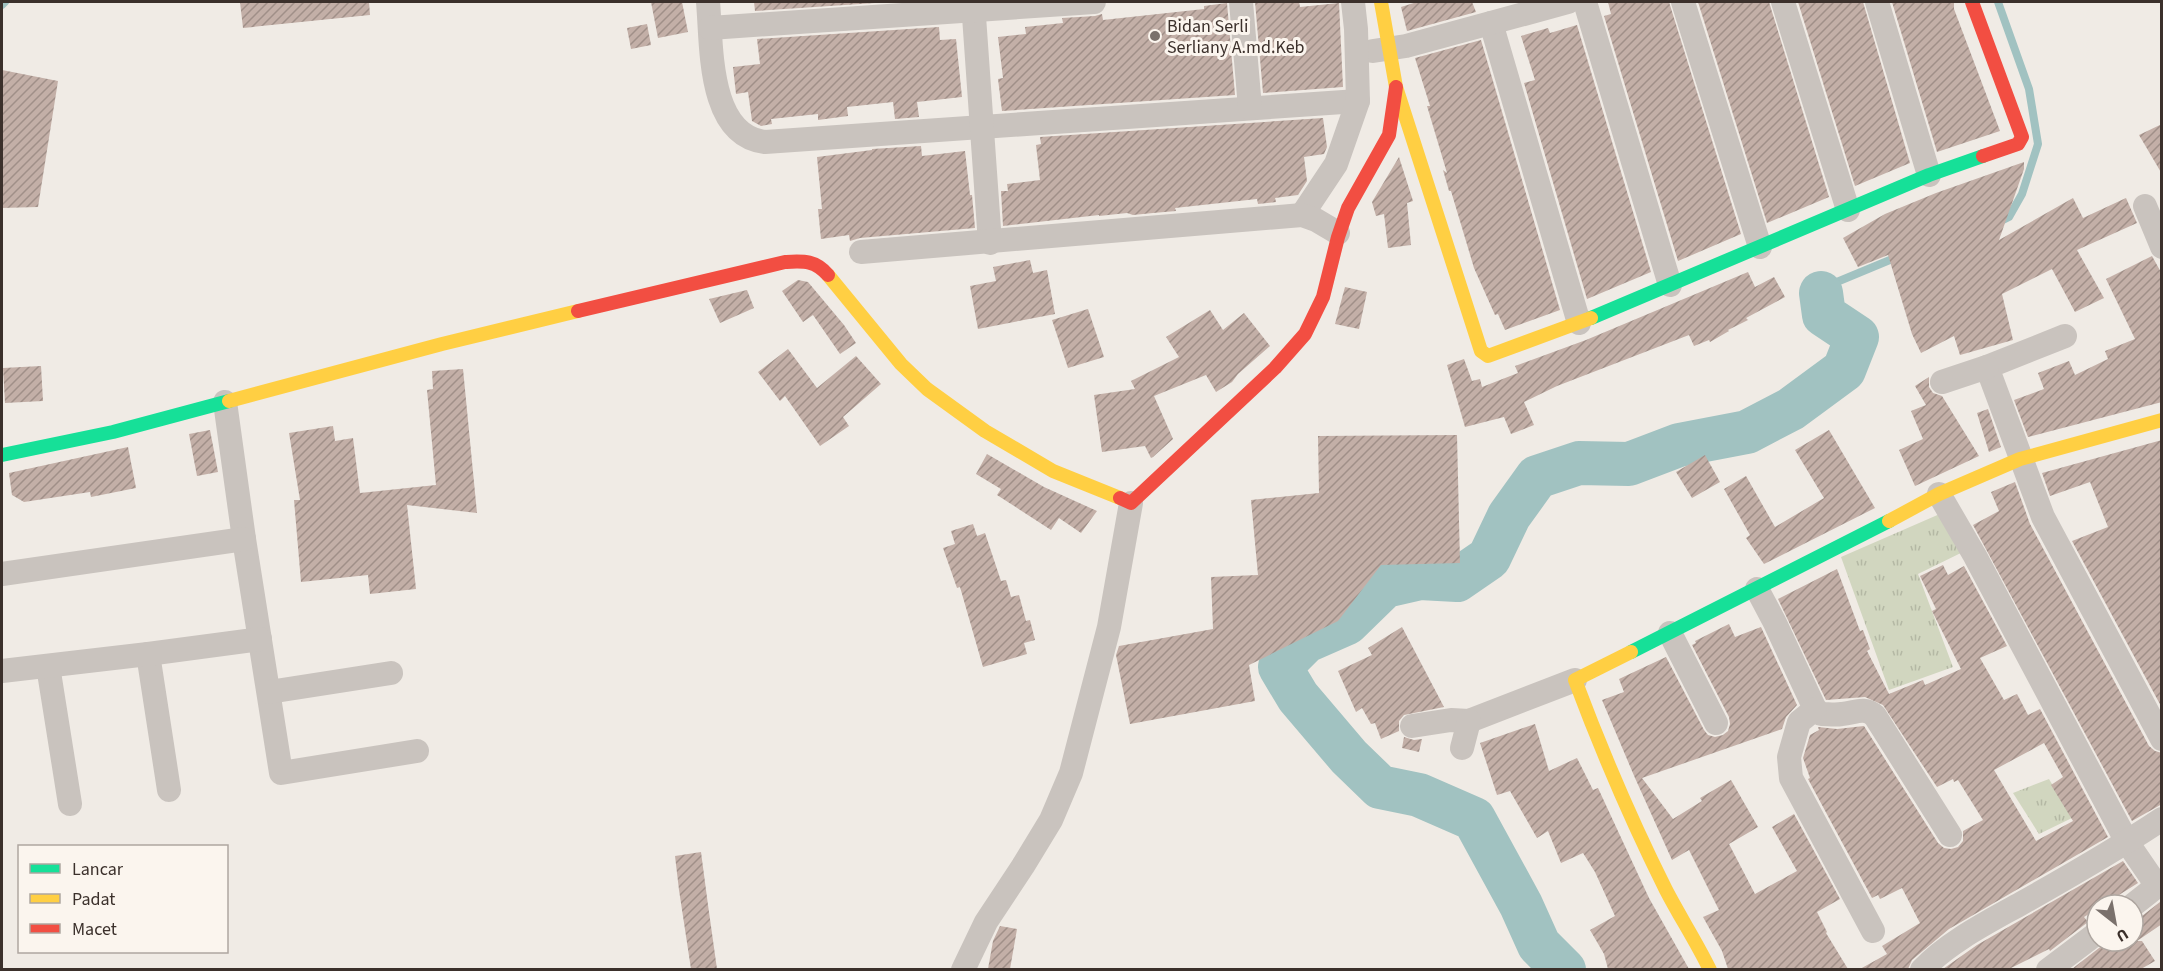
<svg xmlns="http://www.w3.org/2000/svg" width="2163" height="971" viewBox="0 0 2163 971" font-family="'Source Sans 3',sans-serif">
<defs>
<pattern id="park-tufts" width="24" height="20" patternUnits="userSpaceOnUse" patternTransform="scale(1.5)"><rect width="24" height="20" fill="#d1d6bf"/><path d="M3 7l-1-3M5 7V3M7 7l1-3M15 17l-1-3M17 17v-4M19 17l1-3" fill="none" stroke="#b4b8a4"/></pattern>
<pattern id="building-hatch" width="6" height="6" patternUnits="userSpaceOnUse" patternTransform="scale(1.5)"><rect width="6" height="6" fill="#c3afa7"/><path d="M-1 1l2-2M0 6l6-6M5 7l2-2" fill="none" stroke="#a08f88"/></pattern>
</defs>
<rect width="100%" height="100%" fill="#f0ebe5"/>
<g fill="url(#park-tufts)">
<path d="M1942,513L1969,549L1918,574L1953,667L1889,690L1841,557Z"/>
<path d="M2049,779L2072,818L2039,834L2013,793Z"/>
</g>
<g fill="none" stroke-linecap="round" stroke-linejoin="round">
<g stroke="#a1c2c1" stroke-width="8">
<path d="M1998,2L2029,89L2038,144L2022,194L2009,217L1999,222"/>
<path d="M2,5L5,2"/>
<path d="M1821,293L1832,284L1897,257"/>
</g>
<path stroke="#a1c2c1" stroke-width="44" d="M1564,970L1539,945L1521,905L1474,819L1419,795L1380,787L1349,757L1298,697L1280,667L1306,641L1347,623L1385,586L1420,578L1457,580L1489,558L1509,516L1537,477L1579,463L1629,464L1679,445L1747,432L1791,409L1844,370L1857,337L1824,315L1821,293"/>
</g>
<g fill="url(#building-hatch)" fill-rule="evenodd">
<path d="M240,2H369L370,15L243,28Z"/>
<path d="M651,2H682L688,32L658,38Z"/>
<path d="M754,2H890L755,11Z"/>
<path d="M1255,2H1299L1300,7L1339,3L1343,87L1263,93Z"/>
<path d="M1417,2H1472L1476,12L1407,31L1401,7Z"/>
<path d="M1608,2H1669L1741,234L1678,261L1604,16L1611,14Z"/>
<path d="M1698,2H1769L1829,197L1767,223Z"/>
<path d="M1798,2H1863L1910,163L1855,186Z"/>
<path d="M1892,2H1954V9L2000,131L1937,152Z"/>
<path d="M1227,3L1235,95L1002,111L998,79L1003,78L998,37L1026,34L1025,27L1063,23L1062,18L1095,16L1102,14L1103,20L1204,9V6Z"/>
<path d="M647,24L651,45L631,49L627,28Z"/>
<path d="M1577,25L1651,272L1587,299L1524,83L1535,80L1521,36L1548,28L1550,33Z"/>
<path d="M939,27L940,40L956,39L962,97L917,102L919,117L895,119L893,102L847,107L848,116L818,120V114L771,119L772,124L761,126L752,121L748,92L736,94L733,67L760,64L757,39Z"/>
<path d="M1481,40L1560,310L1505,330L1498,314L1495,315L1474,268L1451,191H1449L1443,170L1447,173L1427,106H1430L1415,58Z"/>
<path d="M2,70L58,81L38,207L2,208Z"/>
<path d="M1323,118L1327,147L1324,154L1304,157L1307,181L1298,195L1275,198L1276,202L1258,204L1257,199L1175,208L1176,211L1153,213L1133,215L1127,213L1099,216V215L1003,226L1001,191H1008L1007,184L1040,180L1036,145L1041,144L1040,137Z"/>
<path d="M2162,124V174L2139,135Z"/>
<path d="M921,146L922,156L965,151L970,195H972L975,228L860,238L850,241L849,235L821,239L818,209H822L817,157L872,150V149Z"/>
<path d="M1399,157L1413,201L1407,203L1411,245L1388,248L1384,214L1376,216L1372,202Z"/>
<path d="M2024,162V169L1999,240L2073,198L2083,218L2126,198L2137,223L2077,250L2104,298L2075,312L2052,269L2002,294L2013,340L1960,355L1954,336L1921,353L1912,334L1888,255L1858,267L1843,238L1885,214L1936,193Z"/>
<path d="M2152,256L2162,274V402L2028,437L2014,400L2044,389L2038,373L2069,361L2075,375L2108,359L2105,351L2135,339L2106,279Z"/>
<path d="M1030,260L1033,273L1047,270L1055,314L978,329L970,286L996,281L993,267Z"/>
<path d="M1748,272L1755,287L1774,277L1785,297L1746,318L1748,320L1728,330L1729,331L1710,342L1709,340L1694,346L1689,335L1557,386L1524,402L1534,425L1511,434L1504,417L1465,427L1447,365L1464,359L1472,381L1480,379L1482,387L1518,373L1515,366L1586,340Z"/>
<path d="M798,280L808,282L844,325L856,343L840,354L813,315L803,322L782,291Z"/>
<path d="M1345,287L1367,292L1359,329L1335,324Z"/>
<path d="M747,290L754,308L720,323L709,299Z"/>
<path d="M1088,309L1104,357L1068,368L1052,320Z"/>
<path d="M1210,310L1223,330L1244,313L1270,346L1238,374L1232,382L1216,392L1206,375L1154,396L1173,439L1153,457L1151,458L1145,446L1102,452L1094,395L1135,389L1131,381L1179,357L1166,337Z"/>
<path d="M788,349L817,388L856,356L881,384L843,417L849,426L820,446L785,396L780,401L758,372Z"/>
<path d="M41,366L43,401L5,403L3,368Z"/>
<path d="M463,369L477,513L407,505L416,589L370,594L368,575L301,582L294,500H300L289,433L333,426L335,441L353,438L360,493L436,485L427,390L433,389L432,371Z"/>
<path d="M1929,377V387L1933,393L1942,396L1979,456L1915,486L1899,450L1923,439L1911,411L1926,405L1915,386Z"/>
<path d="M1988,409L2001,447L1989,452L1977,413Z"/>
<path d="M210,430L218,472L197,476L189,434Z"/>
<path d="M1829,430L1875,508L1764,564L1746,538L1750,535L1724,489L1746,476L1775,527L1824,498L1795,450Z"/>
<path d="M1457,435L1460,563L1381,565L1338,621L1249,665L1255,701L1130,724L1116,655L1119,646L1213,629L1211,577L1258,575L1251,500L1319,493L1318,436Z"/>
<path d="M2162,440V708L2072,541L2108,527L2090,482L2050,496L2042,473Z"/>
<path d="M128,447L136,488L91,497L90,492L24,502L12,495L9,473Z"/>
<path d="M987,454L1044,487L1097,511L1081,533L1059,518L1051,530L997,495L1001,489L976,474Z"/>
<path d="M1705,455L1720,482L1692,498L1676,472Z"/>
<path d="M2015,482L2030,524L2149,746L2155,751L2162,753V804L2132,821L1973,525L1999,511L1991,492Z"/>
<path d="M973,524L977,536L985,533L1001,581L1006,580L1011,597L1019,595L1026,621L1030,620L1035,640L1024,643L1027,654L983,667L960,587L957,588L943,548L955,544L951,531Z"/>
<path d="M1943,565L1948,575L1964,566L2007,646L1980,658L2004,700L2017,694L2028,715L2040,709L2108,837L1949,929L1912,960L1908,969H1860L1887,954L1882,946L1920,923L1902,888L1880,899L1878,895L1872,898L1808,779L1810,778L1803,758L1810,735L1819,730L1818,727L1837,729L1864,726L1938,843L1944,848L1951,849L1958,847L1963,841V831L1983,820L1958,780L1954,782L1953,779L1937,787L1883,705L1865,697L1826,700L1778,599L1837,569L1860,631L1863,630L1870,649L1867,651L1889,694L1923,680L1925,685L1961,669L1932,611L1936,609L1920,576ZM2044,743L2063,777L2051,785L2073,821L2036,841L1994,770Z"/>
<path d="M1729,624L1735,637L1761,627L1797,705L1786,717L1782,729L1642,778L1673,819L1702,801L1700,798L1731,780L1758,827L1729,844L1755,894L1797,871L1772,827L1794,814L1840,899L1817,912L1827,932L1826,933L1848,969H1728L1722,951L1703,917L1719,910L1689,850L1672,860L1635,778L1602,700L1624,692L1619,679L1666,657L1704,730L1708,735L1715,737L1723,735L1728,731L1730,724L1729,717L1692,645L1696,643L1695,641Z"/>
<path d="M1402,627L1444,707L1404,715L1399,721V731L1381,739L1375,723L1371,724L1362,708L1356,712L1338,671L1372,655L1368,648Z"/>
<path d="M1535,724L1549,771L1577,758L1593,790L1598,788L1649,898L1689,969H1608L1604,954L1590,930L1615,916L1595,872L1583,853L1561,863L1548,831L1537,838L1510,791L1497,795L1480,743Z"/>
<path d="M1404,737L1414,740L1422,739L1419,752L1402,748Z"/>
<path d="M701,852L708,905L717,969H691L679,890L675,856Z"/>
<path d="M2123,861L2138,883L2103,905H2097V909L2084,917L2088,922L2050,951L2049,949L2009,969H1943L1977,945Z"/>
<path d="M2160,902L2162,924L2137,941H2142L2155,961L2141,969H2072L2108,941H2133V919L2142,916Z"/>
<path d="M1000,926L1017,929L1010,969H988L993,941Z"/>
</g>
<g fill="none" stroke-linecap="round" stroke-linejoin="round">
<g stroke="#c9c3be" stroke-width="24">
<path d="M708,2C712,44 707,135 765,142L1358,101"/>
<path d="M973,2L990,243"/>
<path d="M1241,2L1250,108"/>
<path d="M1585,2L1670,285"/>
<path d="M1683,2L1760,247"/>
<path d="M1783,2L1848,210"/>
<path d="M1877,2L1929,175"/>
<path d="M1491,23L1579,323"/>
<path d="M710,28L1094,2"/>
<path d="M1373,51L1406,46L1568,2"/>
<path d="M2145,206L2162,247"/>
<path d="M1302,215L1336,164L1358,101L1356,29L1353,2"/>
<path d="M861,252L1302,215L1316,220L1338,233"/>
<path d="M2065,336L1987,367L2043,517L2162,739"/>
<path d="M1942,382L1987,367"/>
<path d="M225,402L244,539L281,773L417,751"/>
<path d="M1939,494L1975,556L2127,842L2151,877L2154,885L2152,890L2133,905"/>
<path d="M2,574L244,539"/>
<path d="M1757,589L1775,623L1815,709L1821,714C1828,714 1835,715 1842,714C1855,713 1864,706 1875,716L1950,835"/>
<path d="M1670,633L1716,723"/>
<path d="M148,654L169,790"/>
<path d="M48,666L70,804"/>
<path d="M2,671L148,654L260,639"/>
<path d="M269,692L391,673"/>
<path d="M1815,709L1799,722L1789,757L1791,778L1873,931"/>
<path d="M1412,726L1451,720L1469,721L1575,680"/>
<path d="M1462,748L1469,721"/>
<path d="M963,970L986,922L1023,866L1051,820L1071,773L1109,627L1131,503"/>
<path d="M1922,970C1948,942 1990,921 2022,903C2070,876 2117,849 2162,819"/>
<path d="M2048,970L2097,933"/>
</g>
<g stroke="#16e098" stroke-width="14">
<path d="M1591,318L1929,175L1983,156"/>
<path d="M2,455L113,432L229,401"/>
<path d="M1631,652L1889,521"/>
</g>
<g stroke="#ffcf43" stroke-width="14">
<path d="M1381,2L1396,87L1481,351L1488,356L1591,318"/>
<path d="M828,275L901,364L927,389L985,431L1053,471L1120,498"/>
<path d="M229,401L442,344L578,311"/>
<path d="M1889,521L1939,494L2020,459L2162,420"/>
<path d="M1631,652L1575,680C1602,752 1632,822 1666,890C1680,917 1697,943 1710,970"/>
</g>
<g stroke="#f24e42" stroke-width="14">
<path d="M1972,2L2022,137L2018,144L1983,156"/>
<path d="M578,311L785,262C804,261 815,260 828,275"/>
<path d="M1120,498L1131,503L1275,368L1305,334L1323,297L1338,237L1348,208L1389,135L1396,87"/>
</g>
</g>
<circle fill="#7a716c" stroke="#fbf5ee" stroke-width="2" cx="1155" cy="36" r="6"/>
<g text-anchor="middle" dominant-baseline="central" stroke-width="6" stroke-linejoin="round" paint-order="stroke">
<g font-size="18" fill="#3b302b" stroke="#fbf5ee" text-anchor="start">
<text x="1167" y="26">Bidan Serli<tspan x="1167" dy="21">Serliany A.md.Keb</tspan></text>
</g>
</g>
<rect width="2163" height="971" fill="none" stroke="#3b302b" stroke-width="6"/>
<rect x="18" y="845" width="210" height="108" fill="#fbf5ee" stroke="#aea6a0" stroke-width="1.5"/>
<rect x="30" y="864" width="30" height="9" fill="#16e098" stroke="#aea6a0" stroke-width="1.5"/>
<text x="72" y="875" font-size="18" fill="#3b302b">Lancar</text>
<rect x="30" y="894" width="30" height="9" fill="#ffcf43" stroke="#aea6a0" stroke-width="1.5"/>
<text x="72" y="905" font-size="18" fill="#3b302b">Padat</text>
<rect x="30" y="924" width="30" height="9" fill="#f24e42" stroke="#aea6a0" stroke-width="1.5"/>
<text x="72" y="935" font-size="18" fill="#3b302b">Macet</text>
<g transform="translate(2115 923) rotate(149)"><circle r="28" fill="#fbf5ee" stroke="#aea6a0" stroke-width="1.5"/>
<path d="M0-4.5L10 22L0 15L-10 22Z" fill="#7a716c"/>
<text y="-9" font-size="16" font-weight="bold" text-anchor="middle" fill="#3b302b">U</text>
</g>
</svg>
